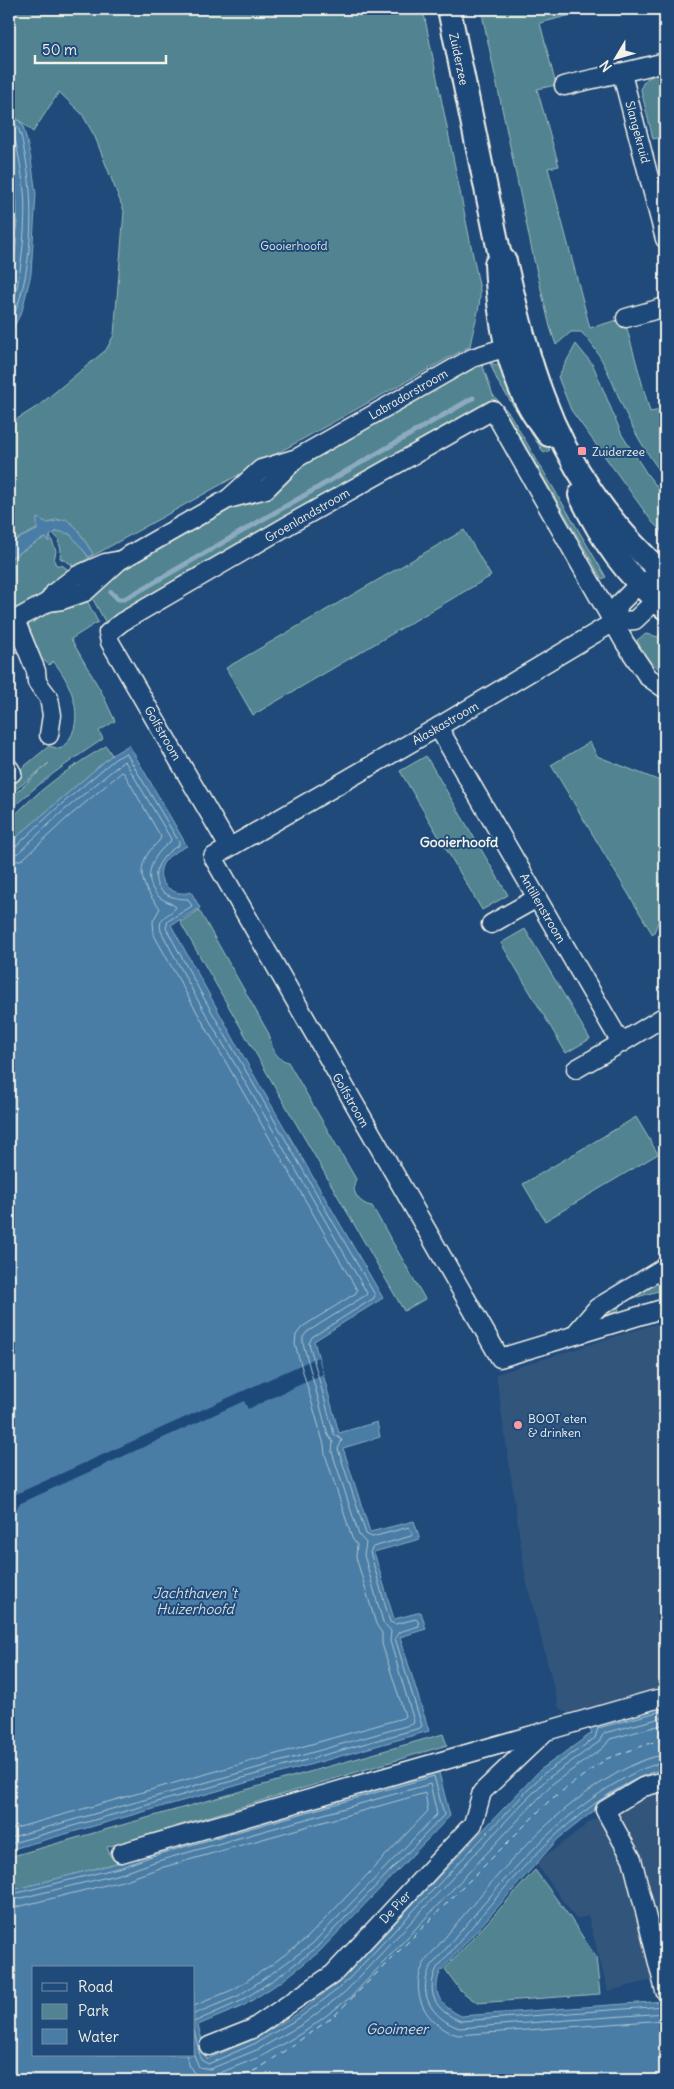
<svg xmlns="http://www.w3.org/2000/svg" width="674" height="2089" viewBox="0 0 674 2089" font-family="Delius,sans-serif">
<rect width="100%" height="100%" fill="#1f4a7a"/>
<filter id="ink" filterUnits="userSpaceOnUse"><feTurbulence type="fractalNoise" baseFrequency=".02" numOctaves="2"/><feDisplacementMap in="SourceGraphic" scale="10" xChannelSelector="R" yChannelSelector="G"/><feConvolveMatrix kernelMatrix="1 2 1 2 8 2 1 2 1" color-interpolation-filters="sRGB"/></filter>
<g filter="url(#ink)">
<g fill="#32557c">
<path d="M665,1321V1705L588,1726L559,1708L526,1580L496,1374Z"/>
<path d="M665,1783V1977L608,1991L588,1916L576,1919L536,1863L594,1819L654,1787Z"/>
</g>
<g fill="#518490" stroke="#a2babc">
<path d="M9,9H423L480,290C481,309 473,327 470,346L71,568L73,565L60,558L61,549L58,541L59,540L53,533C70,526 80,545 88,557L93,554L76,527L57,519L9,543V424L38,406L106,350L114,335L124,211L95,137L82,114L59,92L33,132L15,117L9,118Z"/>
<path d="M481,9H594L540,23L556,85L537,89L559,166L548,168L590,328L624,318L650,412L665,409V477C649,458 636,435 625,412C612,383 604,355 581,332H571L556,345L550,327L534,260Z"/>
<path d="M665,72V144L663,137L653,139L641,90C643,76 654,76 665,72Z"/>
<path d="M576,344L593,365L622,435L647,474L665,497V535L653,523L571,410L558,377Z"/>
<path d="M490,363L500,366L550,450L544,453L498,382Z"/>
<path d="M482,364L493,395L509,413L606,577L602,579L508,416L487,405L107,625L90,594L105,580L300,464L476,365Z"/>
<path d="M464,530L491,576L253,715L226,668Z"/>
<path d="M50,536L56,551L54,560L56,565H62L71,572L54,589L9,617V559L42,539L46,538L48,541Z"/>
<path d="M85,597L98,622L71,639L102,693L115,721L99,731L103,739C69,762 37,783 9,812V799L49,763L9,795V779L49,746L60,749C89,727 73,684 53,661L49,665L41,658L27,622L62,604Z"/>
<path d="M660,632L665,635V675L643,654L637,640L646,634L659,637Z"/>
<path d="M590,742L597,756L665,783V905L653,935L551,765Z"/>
<path d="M106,746L112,755L19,835L9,847V821C38,790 70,767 106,746Z"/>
<path d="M426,756L508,895L482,910L400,771Z"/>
<path d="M199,910L269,1034C272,1047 274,1058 288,1062L356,1179C350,1191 359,1204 372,1206L425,1299L404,1311L180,922Z"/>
<path d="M525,929L590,1039L566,1053L501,943Z"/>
<path d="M636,1117L658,1154L545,1221L523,1184Z"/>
<path d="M665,1275V1289L617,1303L619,1310L617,1312L601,1317L600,1313Z"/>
<path d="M443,1734L447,1745L107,1847L111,1857L118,1855L121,1862L9,1891V1857Z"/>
<path d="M535,1870L569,1916L596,1957L600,1994L477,2003L460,1990L445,1969Z"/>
</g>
<g fill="#497da6" stroke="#8dabc0" fill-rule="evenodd">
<path d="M15,117L23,125L31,159L36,194L31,274L22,311L9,336V118Z"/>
<path d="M37,518L48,523L66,519L76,527L93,554L89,557L70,534L57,531L50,536L49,542L46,538L42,539L9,559V543L37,530Z"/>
<path d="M129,745L187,846C179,850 169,855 164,862C152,881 173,898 191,892L200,908L171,925L247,1063L383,1298L314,1341L339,1433L377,1422L380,1437L343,1448L370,1532L414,1521L420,1539L374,1552L394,1619L421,1612L426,1629L400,1637L429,1731L9,1850V847L19,835L112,755Z"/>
<path d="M665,1705V1774L605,1802L558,1839L440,1972C432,1995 440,2005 461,2016L665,2001V2080H9V1891L121,1862L151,1851L438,1769L450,1816L319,1952L282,1981L243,2006L198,2025L207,2059L254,2039L297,2014L338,1983L540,1770L592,1733L588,1726ZM34,1968H194V2055H34Z"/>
</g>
<path fill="#1f4a7a" d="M318,1357L323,1374L248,1409L244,1401L19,1504L9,1524V1491L16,1494Z"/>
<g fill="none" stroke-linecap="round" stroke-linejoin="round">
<g stroke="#b0c3ce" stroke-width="1">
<path d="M9,122H14C21,130 22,140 24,150C36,201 33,280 9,326"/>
<path d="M9,129L13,131C18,151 22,171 24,192C27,218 21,290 9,313"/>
<path d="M9,145C19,191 20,242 9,288"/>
<path d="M9,849L14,848L57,808L115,759L126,753L179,842V845C146,864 147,899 188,899L192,906L168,921L166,928L201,993L375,1295L374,1298L312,1337L309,1343L334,1434L342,1440L338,1449L366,1534L372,1537L409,1527L413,1533L411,1536L373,1547L370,1552L390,1622L395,1624L416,1619L418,1621L419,1626L399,1632L395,1638L422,1726L420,1728L9,1844"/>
<path d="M9,856L18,853L61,813L124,761L126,763L171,839L170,842C153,854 140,879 159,897C164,901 172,903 176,907C170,916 157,916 161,931L196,997L367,1293L366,1295L307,1332L303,1337V1343L328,1435L333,1442L332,1452L359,1535L366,1543L364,1555L383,1622L391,1631L390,1641L414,1721L413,1724L9,1838"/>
<path d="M9,863L23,859L66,819L122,772L124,773L161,837C159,843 152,847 149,852C134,873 146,892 160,908L153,921L154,935L190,1000L357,1290L356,1293L302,1327L296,1335L295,1344L324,1445L325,1454L352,1538L357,1545L356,1557L376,1624L382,1633V1644L405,1716L403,1718L9,1830"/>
<path d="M665,1755C650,1756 632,1765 619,1772C540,1816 484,1892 426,1960C407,1990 425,2026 458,2035L665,2020"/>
<path d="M665,1763C651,1764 635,1772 623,1779C544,1823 490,1898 432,1965C416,1992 431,2018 459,2028L665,2013"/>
<path d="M665,1769C651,1771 636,1779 623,1786C547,1828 493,1903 437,1968C425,1993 436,2012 461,2021L665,2006"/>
<path d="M9,1895L122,1867L152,1856L434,1776L444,1815L316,1948L279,1976L241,2001L194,2022"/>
<path d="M9,1901L124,1873L154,1862L430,1784L437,1814L312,1944L275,1971L238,1996L194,2014"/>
<path d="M9,1909L126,1880L157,1869L425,1793L428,1811L307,1938L271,1965L234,1989L194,2006"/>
<path d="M194,2030L201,2060L208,2064L256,2043L299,2018L341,1987L543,1774L595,1738L598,1728L665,1710"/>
<path d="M186,2055L190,2067L194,2073L201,2076L210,2077L262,2056L307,2030L351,1997L552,1784L603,1748L610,1739L665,1724"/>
<path d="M194,2055L199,2067L210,2069L259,2049L303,2024L345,1992L519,1807L548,1778L599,1742L604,1733L665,1717"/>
</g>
<path stroke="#8dabc0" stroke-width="5" d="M111,592L118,599H124L132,595L473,398"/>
<path stroke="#dae0de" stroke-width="1" stroke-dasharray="6 5" stroke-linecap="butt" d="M233,2080L260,2068L333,2017L550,1800L606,1759L665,1738"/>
<defs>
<g id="minor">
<path d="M622,74L665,239"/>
<path d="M564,86C598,77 632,71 665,62"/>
<path d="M626,318L665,307"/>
<path d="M228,499L261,469L297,458L472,358L519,343"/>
<path d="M663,574L656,600L635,620L614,622L438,727L213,857L500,1358L665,1308"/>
<path d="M48,602L62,600L85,592L119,561L228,499L266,489L297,458"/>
<path d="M15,620L48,602L55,592L76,576L105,563L116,561"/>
<path d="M614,622L619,604L639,584L651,579"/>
<path d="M9,624L15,620L36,671L37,682L49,698L52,715L49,735"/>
<path d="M438,727L621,1043L665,1016"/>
<path d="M9,768L12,773"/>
<path d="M229,847L110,642L108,633L122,622L292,523L493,410L625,643L648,677L665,689"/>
<path d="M491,924L537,898"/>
<path d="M576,1069L621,1043"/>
<path d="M574,1335L597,1308L665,1267"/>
<path d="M665,1781L643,1787L605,1810L632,1859L665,1991"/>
<path d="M121,1853L543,1732"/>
<path d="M209,2046L252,2029L333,1974L473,1824L482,1792L546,1731L653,1700L665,1698"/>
</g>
<g id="tertiary">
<path d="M449,9L500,256L505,261C516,307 526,353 543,397C568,465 611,528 665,575"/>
<path d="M496,264C498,313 506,367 531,410C536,419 543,427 549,435"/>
<path d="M580,495C603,542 625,574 665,608"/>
</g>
</defs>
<use href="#minor" stroke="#f4f1e8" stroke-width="21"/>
<use href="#tertiary" stroke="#f4f1e8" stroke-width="26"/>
<use href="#minor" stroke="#1f4a7a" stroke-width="18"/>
<use href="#tertiary" stroke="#1f4a7a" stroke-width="22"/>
</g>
</g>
<g fill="#ff9aa2" stroke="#1f4a7a" stroke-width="2">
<rect x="577" y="446" width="10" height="10" rx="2.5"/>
<circle cx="518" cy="1425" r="5"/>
</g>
<g text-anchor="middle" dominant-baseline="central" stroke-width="4" stroke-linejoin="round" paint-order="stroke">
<g font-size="12" fill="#f4f1e8" stroke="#1f4a7a">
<text transform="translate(459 59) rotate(78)">Zuiderzee</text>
<text transform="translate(638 132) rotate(75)">Slangekruid</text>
<text transform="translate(408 394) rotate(-30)">Labradorstroom</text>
<text transform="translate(307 515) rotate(-30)">Groenlandstroom</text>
<text transform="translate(445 723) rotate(-30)">Alaskastroom</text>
<text transform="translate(163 733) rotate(60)">Golfstroom</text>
<text transform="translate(543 908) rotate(60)">Antillenstroom</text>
<text transform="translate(351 1100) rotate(60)">Golfstroom</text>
<text transform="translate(395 1907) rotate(-47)">De Pier</text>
</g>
<g font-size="12" fill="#dce1db" stroke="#1f4a7a">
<text x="294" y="245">Gooierhoofd</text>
</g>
<g font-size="12" fill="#f4f1e8" stroke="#1f4a7a" text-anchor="start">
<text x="592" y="451">Zuiderzee</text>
<text x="528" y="1418">BOOT eten<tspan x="528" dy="14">&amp; drinken</tspan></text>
</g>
<g font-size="14" font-weight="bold" fill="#f4f1e8" stroke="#1f4a7a">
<text x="459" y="842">Gooierhoofd</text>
</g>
<g font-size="14" font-style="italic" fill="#dae0de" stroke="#1f4a7a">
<text x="195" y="1593">Jachthaven 't<tspan x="195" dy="16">Huizerhoofd</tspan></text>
<text x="397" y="2029">Gooimeer</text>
</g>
</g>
<rect width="674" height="2089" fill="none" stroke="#1f4a7a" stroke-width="30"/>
<rect x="15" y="15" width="644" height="2059" fill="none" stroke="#f4f1e8" stroke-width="2" filter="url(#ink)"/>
<rect x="32" y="1966" width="162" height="90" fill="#1f4a7a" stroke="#748da6"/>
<rect x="42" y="1983" width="25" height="8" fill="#1f4a7a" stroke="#748da6"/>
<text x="78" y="1992" font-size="15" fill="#f4f1e8">Road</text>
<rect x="42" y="2004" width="25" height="15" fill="#518490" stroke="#748da6"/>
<text x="78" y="2016" font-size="15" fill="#f4f1e8">Park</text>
<rect x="42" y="2029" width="25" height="15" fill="#497da6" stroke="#748da6"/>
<text x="78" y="2042" font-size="15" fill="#f4f1e8">Water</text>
<g transform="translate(616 58) rotate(232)" stroke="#1f4a7a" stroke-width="4" paint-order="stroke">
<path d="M0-4L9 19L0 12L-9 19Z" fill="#f4f1e8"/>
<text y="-8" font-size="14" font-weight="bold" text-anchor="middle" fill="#f4f1e8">N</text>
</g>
<path d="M35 55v8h131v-8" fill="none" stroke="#f4f1e8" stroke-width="2.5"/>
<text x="42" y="55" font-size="15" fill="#f4f1e8" stroke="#1f4a7a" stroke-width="4" paint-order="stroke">50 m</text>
</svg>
